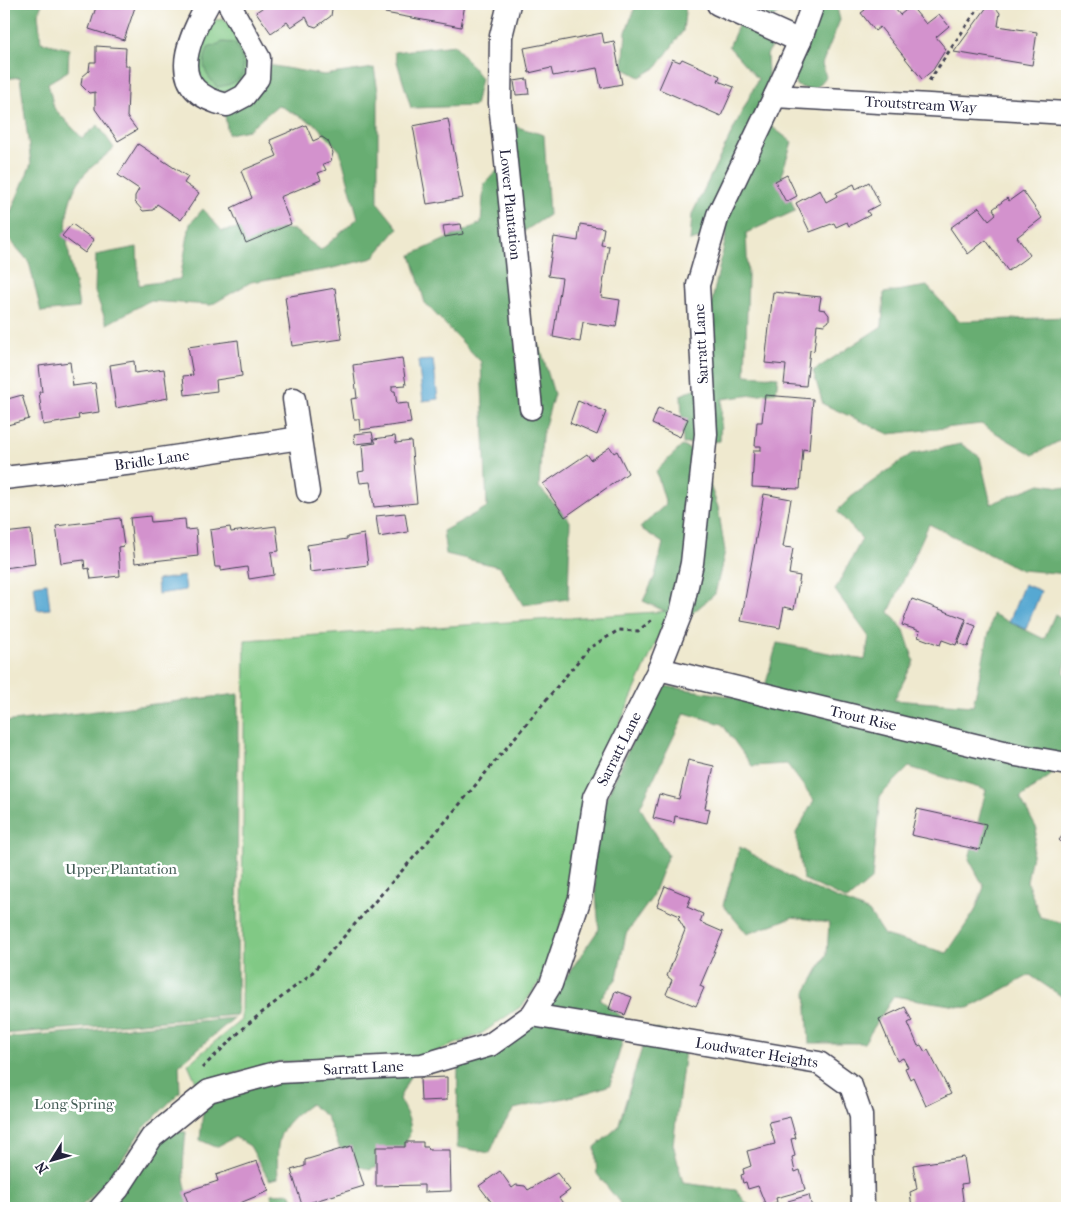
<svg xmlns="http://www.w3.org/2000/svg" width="1071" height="1212" viewBox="0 0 1071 1212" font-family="'IM FELL French Canon',serif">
<rect width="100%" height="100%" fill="#fff"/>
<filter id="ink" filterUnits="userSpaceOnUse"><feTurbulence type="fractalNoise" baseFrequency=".02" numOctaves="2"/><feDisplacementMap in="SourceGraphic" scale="10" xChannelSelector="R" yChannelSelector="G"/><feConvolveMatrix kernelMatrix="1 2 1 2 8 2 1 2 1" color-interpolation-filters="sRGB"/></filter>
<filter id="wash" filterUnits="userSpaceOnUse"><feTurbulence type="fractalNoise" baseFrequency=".0096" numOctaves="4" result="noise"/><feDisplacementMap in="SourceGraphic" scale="20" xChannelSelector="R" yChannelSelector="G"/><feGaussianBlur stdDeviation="1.12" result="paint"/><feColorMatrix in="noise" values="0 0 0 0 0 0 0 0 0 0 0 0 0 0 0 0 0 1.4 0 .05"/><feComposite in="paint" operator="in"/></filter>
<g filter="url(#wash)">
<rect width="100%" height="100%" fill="#efe9cf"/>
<g fill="#81c985" stroke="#527660">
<path d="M223,19L229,23L249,60V72L237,89L218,93C212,89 203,84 200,78C191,61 205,34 215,20Z"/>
<path d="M670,611L587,797L570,896L543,978L523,1005L481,1034L422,1057L278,1062L197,1084L188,1064L241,1020L245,640Z"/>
</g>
<g fill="#68ad72" stroke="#456856">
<path d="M4,4H42L38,14L41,42L69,49L68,71L48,83L54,108L82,138L98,125L114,148C104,158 85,170 78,183C54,224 74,265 79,308L41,312L29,262L4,233V228L31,164L20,77L4,79Z"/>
<path d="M636,4H686L683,31L657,67L640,77L623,68L626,32Z"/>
<path d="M742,4H789L773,18Z"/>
<path d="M810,4H836L840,20L822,64L826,77L814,91L797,86L790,71Z"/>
<path d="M740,21L776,37L767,55L771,126L792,142L782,173L795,211L746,233L748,277L745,375L778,377L776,392L722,399L720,441L683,444L681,395L710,381V310L727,232L690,241L692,214L758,79L729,47Z"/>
<path d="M223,42L235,43C248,68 248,83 217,87C204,73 201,66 208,48Z"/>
<path d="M455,45L481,78L475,106L411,108L394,52Z"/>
<path d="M269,65L324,75L374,68L378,91V203L398,228L373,258L329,269L251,282L211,305L149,301L107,324L95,292L96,255L137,247L139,285L180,279L190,224L203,209L222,231L254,225L294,230L321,250L358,218L340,151L316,125L278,105L248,130L228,134L224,110Z"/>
<path d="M511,125L544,135L549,215L520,234L531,331L542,353L554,394L542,436L539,487L570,521L568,599L523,605L500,567L446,554L443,531L487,507L481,362L425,303L411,255L481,223L484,184L511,156Z"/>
<path d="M927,286L959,321L1067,317V437L1033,455L981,424L889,434L823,404L813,371L882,326L884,293Z"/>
<path d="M961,444L980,457L991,504L1040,484L1067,488V574L1021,570L929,524L889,612L904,630L914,661L894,700L973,706L993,614L1044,639L1055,614L1067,622V657L1064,672L1067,675V748L1050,776L1020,798L1037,829L1027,881L1040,917L1067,924V1000L1030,975L969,1008L894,996L864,1043H809L806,992L827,954L829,923L793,917L747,934L723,905L740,847L801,883L869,912L884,935L947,953L975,911L984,887L969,859L986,790L909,767L880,796L872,879L847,900L803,879L796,833L814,800L787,764L752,766L722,724L685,713L640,807L668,855L651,899L626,934L617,978L600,999L628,1022L610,1085C579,1097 546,1101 514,1109L500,1130L490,1153L457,1147L458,1060L548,1003L599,929L593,860L605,801L658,685L761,701L777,643L865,660L869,637L835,590L862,539L837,511L851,497L911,454Z"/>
<path d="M682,446L698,452L718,507L725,551L715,594L684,620L643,601L655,576L663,543L640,528L666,504L656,471Z"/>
<path d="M238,694L237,1015L4,1034V722Z"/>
<path d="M234,1018L179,1065L180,1092L141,1131L110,1177L80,1208H4V1038Z"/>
<path d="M648,1028L687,1035L673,1144L683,1183L736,1190L747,1204L760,1208H618L620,1203L597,1174L595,1147L618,1127Z"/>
<path d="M419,1058L399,1099C416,1131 413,1128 397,1160L369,1170L345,1160L326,1116L310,1104C277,1127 276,1138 278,1178L269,1180L250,1146L235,1137L216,1147L200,1140L203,1111L216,1085Z"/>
<path d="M146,1129L186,1132C183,1162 180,1180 193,1208H83L113,1177Z"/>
<path d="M290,1193L297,1208H273L271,1194Z"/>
</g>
<g fill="#57a8d2" stroke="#3c6586">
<path d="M433,360L438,399L423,401L418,361Z"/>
<path d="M184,576L186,590L158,594L157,580Z"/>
<path d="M47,583L50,609L37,610L34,585Z"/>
<path d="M1024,584L1041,591L1026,629L1009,622Z"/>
</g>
<g id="blocks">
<g fill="#d392cd">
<path d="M97,4H136L124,40L89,29Z"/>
<path d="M268,4H328L332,9L331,16L316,27L310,25L306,17L291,27L287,22L271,33L256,12Z"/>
<path d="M387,4H465L461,27L385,13Z"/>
<path d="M861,4H891L900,15L911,6L926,24L939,14L949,26L936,37L946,49L933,70L922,79L880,27L875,31L861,13L865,10Z"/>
<path d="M987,7L996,8L1000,13L998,26L1037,32L1032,65L954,52Z"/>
<path d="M602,33L604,43L614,41L622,84L601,88L597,68L553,76L551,68L529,73L524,48Z"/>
<path d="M96,46L126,48L125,66H129L127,117L137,130L118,141L95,109V92L89,93L81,85L82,77L89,71L90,62H96Z"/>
<path d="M672,59L680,62L682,59L720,76L718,81L734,87L721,116L659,89Z"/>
<path d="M527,79L529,94L516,95L514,81Z"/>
<path d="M448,119L463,198L427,204L413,126Z"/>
<path d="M306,125L313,141L322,137L328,141L333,153L331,161L323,164L326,170L318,173L321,180L280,197L291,224L246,243L231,208L252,198L241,171L277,156L270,140Z"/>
<path d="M138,144L188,177L184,183L199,193L181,220L157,204L153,210L143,211L135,202V196L139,189L118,175Z"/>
<path d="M787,175L797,196L786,202L775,181Z"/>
<path d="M869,182L880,204L867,211L870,215L849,226L847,222L836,227L834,223L810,232L796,203L820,190L826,202L837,196L836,193L854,184L856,189Z"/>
<path d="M1023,191L1042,218L1017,237L1030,255L1008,271L986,240L968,254L950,228L979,207L989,220L996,214L993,209L1007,198L1009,201Z"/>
<path d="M72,224L94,240L85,253L62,236Z"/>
<path d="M461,224L463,234L445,237L443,226Z"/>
<path d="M580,224L604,228L601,245L609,246L601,297L620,300L616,327L583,322L580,342L553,337L562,278L548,276L554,237L578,241Z"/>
<path d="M335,288L342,339L292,346L285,297Z"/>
<path d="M773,292L821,297L819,309L825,310L829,315V321L824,325L817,324L814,351L810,350L806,386L784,384L786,365L765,363Z"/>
<path d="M238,340L242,376L216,380L217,391L185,395L183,376L193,375L188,347Z"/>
<path d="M402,358L406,385L392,386V391H395L397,404L408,403L411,423L360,430L359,419H354L351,399L357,398L353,365Z"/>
<path d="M134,361L135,373L164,369L168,398L116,408L110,365Z"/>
<path d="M70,362L73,386L95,383L99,412L78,415L79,419L43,425L39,392H42L39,366Z"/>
<path d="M22,395L29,419L4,426V400Z"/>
<path d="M765,395L813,399L809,450L803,449L800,489L752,487L754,450H761V446H755L757,422H762Z"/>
<path d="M578,400L606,412L597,435L570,423Z"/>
<path d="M658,408L688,419L680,437L652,424Z"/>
<path d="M372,432L374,442L355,444L354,434Z"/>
<path d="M395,436L396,443L411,441L417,503L374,507L370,482L360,483L358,472L364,471L362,445L376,443L374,439Z"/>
<path d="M610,447L614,453L617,451L628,473L565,517L543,484L587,454L591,460Z"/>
<path d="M764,494L791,499L783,547L793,548L789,574L800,576L794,609L784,607L780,628L741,621Z"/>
<path d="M405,513L408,532L379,537L376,516Z"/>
<path d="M150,516L151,522L185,519L186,530L196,529L198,556L135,563L130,518Z"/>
<path d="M120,518L124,546L118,547L120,576L91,579L89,568L85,569L84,560L61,563L56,526Z"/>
<path d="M276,526L279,551L271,552L274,575L249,579L247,567L221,571V567H215L210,530L230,527L231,532Z"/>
<path d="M31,530L35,564L4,568V533Z"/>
<path d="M364,534L368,565L310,572L307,545L347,539V537Z"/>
<path d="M912,599L966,619L956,645L942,640L940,645L918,637L920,631L902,625Z"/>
<path d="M966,622L976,626L968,647L958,643Z"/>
<path d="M688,760L714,766L705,808L710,809L707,823L675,816L674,823L653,818L659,794L679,799Z"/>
<path d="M917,809L986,824L980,850L911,835Z"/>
<path d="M1067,830V848L1059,840Z"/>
<path d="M665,886L691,897L687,907L703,914L700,922L723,932L700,986L704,988L696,1006L666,994L672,980L667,976L685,930L678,918L680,916L657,906Z"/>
<path d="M615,991L632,997L625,1015L609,1009Z"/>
<path d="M905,1007L912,1021L908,1023L918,1046L921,1045L925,1052L928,1050L951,1094L926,1106L913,1077L910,1079L905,1068L908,1067L903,1058L897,1061L879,1019Z"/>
<path d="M447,1077V1100L421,1101L420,1078Z"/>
<path d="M790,1117L796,1138L791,1139L795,1156L792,1157L795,1172L800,1170L805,1190L776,1198L777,1202L766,1206L758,1186L748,1189L746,1182L743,1183L741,1175L744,1174L743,1169L751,1166L747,1151L775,1144L769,1122Z"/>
<path d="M405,1142H423V1147H428L429,1150H450L451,1191L424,1192V1185L376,1186V1147H405Z"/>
<path d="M351,1146L364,1186L302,1205L291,1170L305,1166V1160Z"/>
<path d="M964,1157L968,1183L961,1184L964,1208H912L910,1192L917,1189L913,1165Z"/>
<path d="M257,1161L269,1191L228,1208H190L184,1192L218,1181L216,1175Z"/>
<path d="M500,1171L512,1188L516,1185L525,1186L528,1190L557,1173L570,1190L559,1198L567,1208H496L479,1186Z"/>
<path d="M809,1195L812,1208H790L788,1201Z"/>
</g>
</g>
</g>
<g filter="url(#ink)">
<use href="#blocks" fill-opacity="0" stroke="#414051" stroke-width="1"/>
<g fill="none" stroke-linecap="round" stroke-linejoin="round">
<defs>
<g id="street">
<path d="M208,4C185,45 166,91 227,105L244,96L258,78L259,58L229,4"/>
<path id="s1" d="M509,4L501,36L500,103L531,408"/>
<path d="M718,4L800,41"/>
<path id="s2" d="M775,96L1067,113"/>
<path d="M294,399L308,492"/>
<path id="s3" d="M4,478L134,463L300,438"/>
<path id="s4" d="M659,669L1016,755L1067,764"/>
<path id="s5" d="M532,1015L819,1063L851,1086L861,1115L863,1208"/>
<path id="s6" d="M101,1208L118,1189L152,1137L209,1091L279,1072L422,1065L490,1045L532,1015L551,984L580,898L595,797L659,669L681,613L692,563L706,434L698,285L718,215L775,96L800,41L813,4"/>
</g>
</defs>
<use href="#street" stroke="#414051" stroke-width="25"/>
<g stroke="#414051" stroke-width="3" stroke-dasharray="4 4" stroke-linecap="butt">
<path d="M929,81L981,4"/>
<path d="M202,1068L249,1023L311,974L445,822L589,648L619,630L638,631L653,619"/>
</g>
<use href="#street" stroke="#fff" stroke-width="22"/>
</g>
</g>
<g text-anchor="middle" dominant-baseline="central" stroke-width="5" stroke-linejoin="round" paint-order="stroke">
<g font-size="15" fill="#22223b" stroke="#fff">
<text stroke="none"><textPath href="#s2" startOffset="146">Troutstream Way</textPath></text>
<text stroke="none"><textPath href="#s1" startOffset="202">Lower Plantation</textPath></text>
<text transform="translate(701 344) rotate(-93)">Sarratt Lane</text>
<text stroke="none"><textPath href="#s3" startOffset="149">Bridle Lane</textPath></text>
<text stroke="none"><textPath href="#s4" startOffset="210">Trout Rise</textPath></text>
<text stroke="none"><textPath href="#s6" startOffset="782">Sarratt Lane</textPath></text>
<text stroke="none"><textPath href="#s5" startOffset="228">Loudwater Heights</textPath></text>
<text stroke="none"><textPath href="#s6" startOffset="318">Sarratt Lane</textPath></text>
</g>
<g font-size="15" fill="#435c55" stroke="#fff">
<text x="121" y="869">Upper Plantation</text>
<text x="74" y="1104">Long Spring</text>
</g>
</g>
<rect width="1071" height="1212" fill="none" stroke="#fff" stroke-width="20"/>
<g transform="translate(52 1160) rotate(233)" stroke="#ffffff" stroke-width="4" paint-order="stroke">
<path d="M0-4L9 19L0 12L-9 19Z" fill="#22223b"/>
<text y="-8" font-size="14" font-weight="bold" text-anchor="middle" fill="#22223b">N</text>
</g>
</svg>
